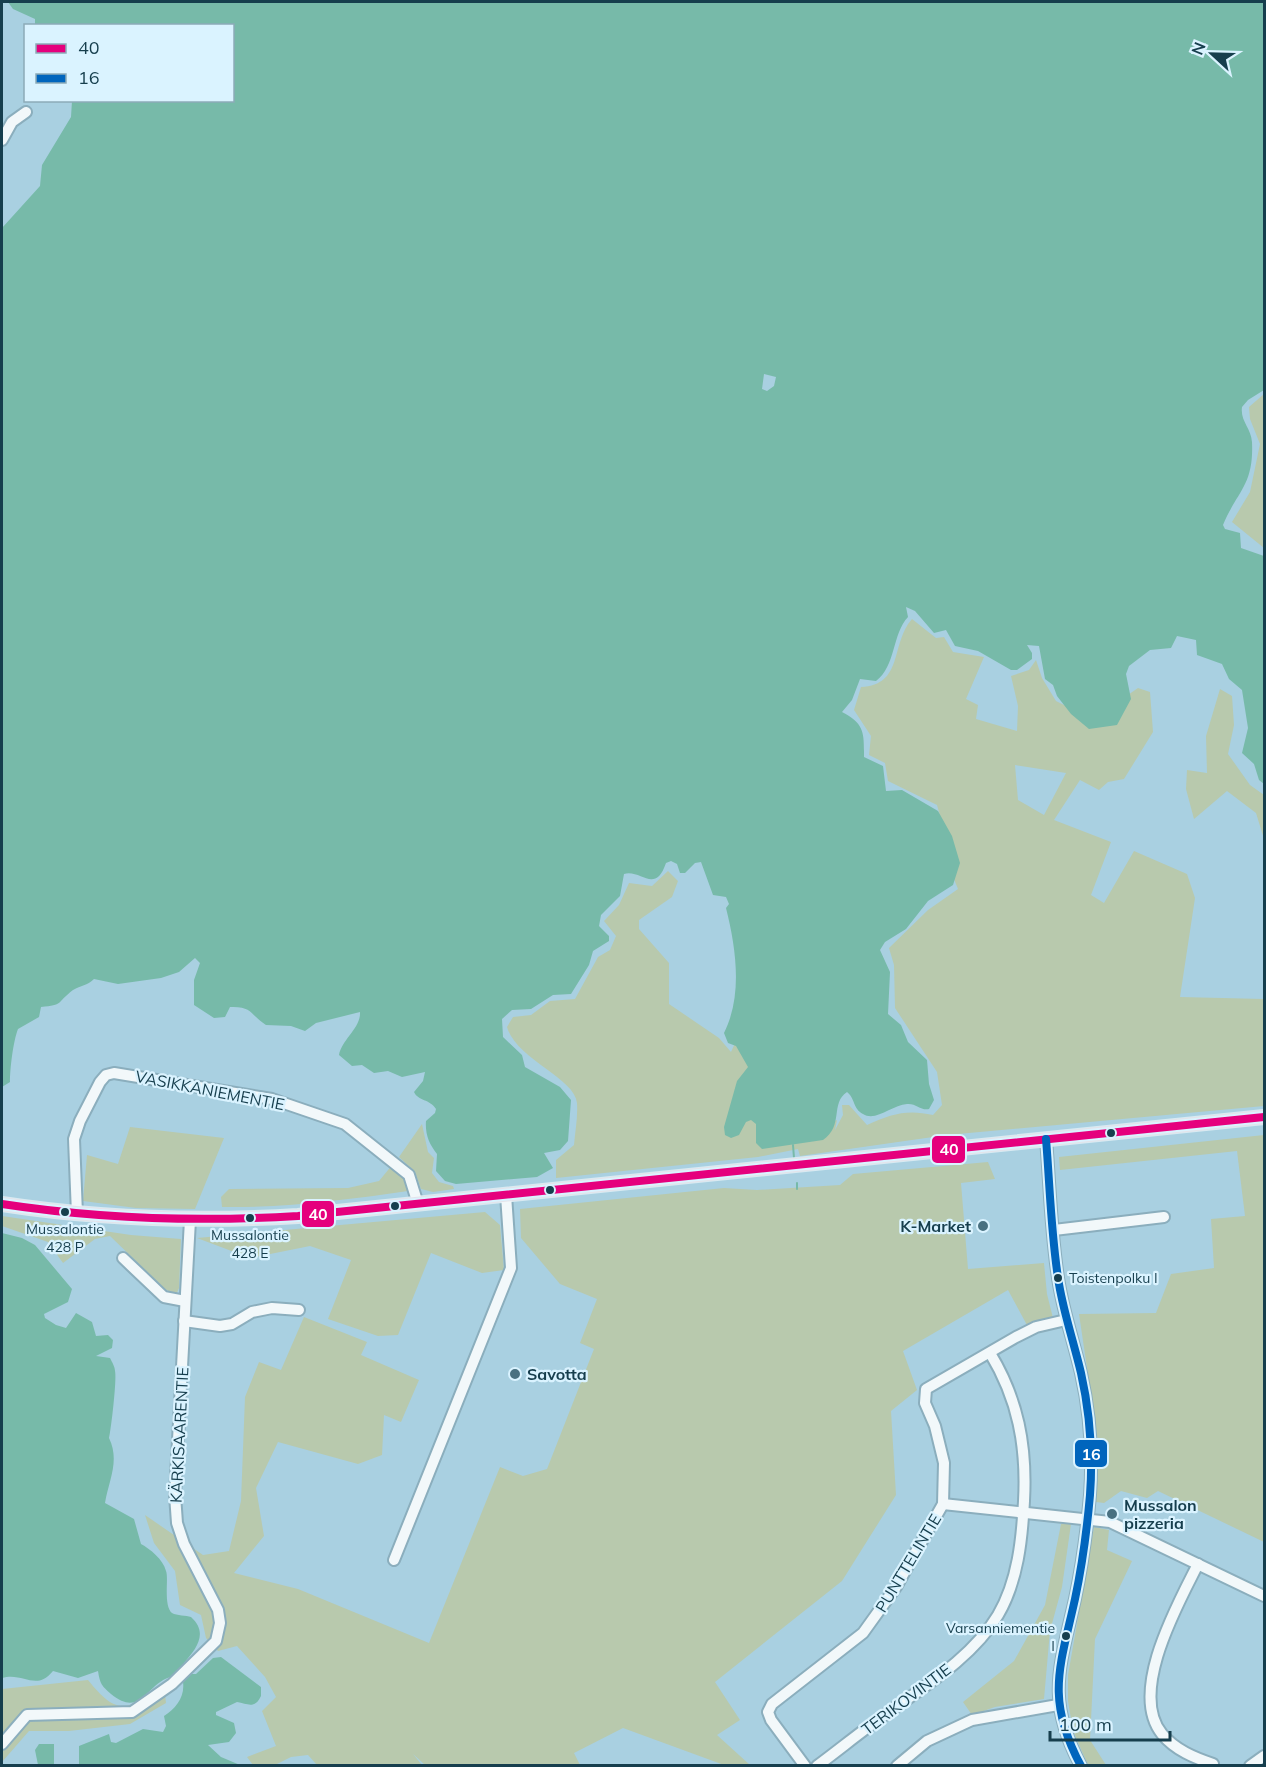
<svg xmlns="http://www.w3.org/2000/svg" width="1266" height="1767" viewBox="0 0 1266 1767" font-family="Mulish,sans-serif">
<rect width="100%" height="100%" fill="#a9d0e1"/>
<g fill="#b8c9ad" fill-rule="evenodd">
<path d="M1264,394V548L1232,522L1250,492L1260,444L1250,419L1249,407Z"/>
<path d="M912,619L936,638L944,637L953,652L984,657L966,699L978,705L976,719L1017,731L1018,706L1011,676L1029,670L1036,660L1042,678L1056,701L1078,712L1122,699L1138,688L1150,692L1153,732L1124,779L1108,782L1099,790L1080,780L1054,820L1111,842L1091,895L1104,903L1134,851L1187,874L1195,898L1180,997L1264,999V1106L947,1135L800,1156L798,1149L758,1157L556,1178V1160L574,1145C575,1132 578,1117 577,1103C575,1078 516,1059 507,1027L513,1017L531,1015L550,1001L575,999L598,957L610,950L616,936L604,921L619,905L629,883L652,886L668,871L678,881L672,897L639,920V929L669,963V1004L719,1038L731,1052L736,1041L788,1137L837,1120L835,1130L843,1115L842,1105H849L867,1125C891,1114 907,1109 933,1115L942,1105L937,1072L895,1008L894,965L889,948L928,910L958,889L945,857L946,837L937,805L888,781L885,763L869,755L871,736L854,710L861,687C904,685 890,644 912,619ZM1015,765L1066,773L1044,815L1018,800Z"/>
<path d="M1220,689L1232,696L1234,725L1228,754L1250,785L1264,795V839L1256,813L1227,791L1194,819L1186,789L1187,770L1207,773L1206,736Z"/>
<path d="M422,1124L428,1152L434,1158L432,1173L439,1182L453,1186L454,1189L433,1192L421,1189L415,1172L399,1157Z"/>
<path d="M130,1127L224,1138L195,1209L136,1208L83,1201L87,1155L118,1164Z"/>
<path d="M1264,1135V1542L1158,1491L1147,1498L1121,1491L1104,1503L1096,1502L1098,1442L1079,1314L1156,1313L1171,1274L1214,1268L1211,1219L1245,1216L1237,1151L1060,1170L1059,1157Z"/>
<path d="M988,1162L995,1179L961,1183L968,1269L1044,1263L1047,1294L1053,1318L1028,1327L1008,1290L903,1351L917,1390L891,1411L896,1495L842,1581L715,1682L740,1720L717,1735L750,1765H724L623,1728L574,1753L580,1765H425L413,1754L422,1765H317L308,1755L291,1757L275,1765H253L247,1757L276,1746L262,1711L276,1697L265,1677L237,1646L218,1651L206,1638L201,1615L180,1605L175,1571L154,1543L145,1515L203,1555L229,1551L241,1501L245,1397L259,1362L281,1370L304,1317L367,1342L361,1355L419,1380L401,1422L384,1415L382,1455L358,1464L278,1442L256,1488L264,1536L234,1573L298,1589L429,1643L500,1467L523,1476L547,1469L594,1349L580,1343L597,1299L560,1284L521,1238L520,1209L724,1188L757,1190L840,1185L853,1174Z"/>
<path d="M393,1164L403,1178L408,1191C346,1200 284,1208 222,1207L221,1197L229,1189L348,1188L379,1181Z"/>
<path d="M485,1212L500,1225L504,1270L482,1273L431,1253L398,1335L378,1336L328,1319L351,1260L310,1246L250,1258L197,1238Z"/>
<path d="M2,1216L131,1235L181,1239L179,1288L176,1295L165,1289L110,1236L95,1239L63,1263L48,1242L2,1226Z"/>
<path d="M1061,1524H1071L1062,1587L1050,1631L1044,1699L995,1707L972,1715L963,1702L1014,1661L1045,1605Z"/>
<path d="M1094,1527L1109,1530L1107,1550L1132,1561L1095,1639L1090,1740L1106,1765H1089L1087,1763L1073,1731L1068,1701V1675Z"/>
<path d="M88,1680C118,1717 127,1711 164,1685L166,1703L130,1724L69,1731H29L2,1762V1689Z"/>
</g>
<g fill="#77baa9" fill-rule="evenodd">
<path d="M8,2H1264V390L1248,400L1242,407C1240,421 1251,428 1252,442C1254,486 1237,491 1223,525L1225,529L1240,533L1241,548L1264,556V784L1259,780L1254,764L1242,753L1248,728L1242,690L1229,679L1222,664L1197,655L1196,640L1177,636L1171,648L1150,650L1129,666L1126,674L1131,699L1117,725L1089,729L1071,714L1057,696L1053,685L1045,679L1039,646L1027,645L1032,653V659L1017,670H1011L978,651L955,646L946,630L934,633L915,611L906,607L908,617C892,634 896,666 876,681L860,679L852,700L842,712C865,724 864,733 864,757L883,766L886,791L902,790L938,811L952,836L960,863L953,885L928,901L906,929L885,942L880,950L890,972L888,1014L901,1025L908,1042L927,1060L929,1084L934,1100L929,1109C921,1111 916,1103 907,1104C892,1105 876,1122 863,1114C853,1109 855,1098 847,1092C830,1103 844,1126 823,1140L762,1149L756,1143V1124L751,1120L746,1122L739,1135L731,1138L725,1135L724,1127L737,1081L748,1067L736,1046L728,1043L724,1033C743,995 736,948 726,908L729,904L726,897L713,895L701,862L695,863L685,873H680L677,864L671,861L666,863C655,895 641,869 624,874L620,896L601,915L599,926L609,936V941L593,951L589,965L571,994L553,995L531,1009L512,1010L502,1019L503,1037L522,1055L525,1067L560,1087L571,1100L568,1141L560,1150L544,1153L553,1168L537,1177L456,1184L445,1181L436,1171L437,1154C429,1144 425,1134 426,1121L435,1113L436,1109C430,1099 418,1101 414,1092L423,1081L425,1072L402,1077L388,1071L374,1073L362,1065L352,1066L339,1055C342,1039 361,1028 360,1012L316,1023L305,1031L291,1026L266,1025C250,1015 253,1006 230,1007L225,1017L214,1018L194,1005V980L200,963L195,958L179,972L161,978L118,984L94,979C87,986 81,985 73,990C56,1003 64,1005 41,1007L39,1017L18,1029C13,1042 10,1069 10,1082L2,1087V228L40,186L42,165L71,117L72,101L232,100V26L35,25V19L13,9ZM764,374L776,377L774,386L767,391L762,389Z"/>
<path d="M2,1233L22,1238L35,1245L72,1289L68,1302L44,1314L45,1318L56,1325L66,1328L76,1313L92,1322L96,1336L108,1335L113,1340L112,1348L96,1356L110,1358C112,1362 115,1367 115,1371C117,1379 111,1430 109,1438C120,1461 109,1479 105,1503L134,1519L141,1544C150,1549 163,1559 166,1571C169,1578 163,1605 172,1613C177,1616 186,1615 191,1617C209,1633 196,1649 184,1663L186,1674H196L213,1658L221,1657L261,1687V1696C255,1709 248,1704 237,1702L216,1712V1715L234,1723L236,1733L229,1742L208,1745L221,1757L240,1765H79V1746L109,1734L111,1742L116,1743L143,1729L163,1732L166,1726L164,1716C176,1708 185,1697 183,1682L175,1676C146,1680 143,1720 111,1694C102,1686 100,1684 98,1671L78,1678L53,1671C36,1692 24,1672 2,1678Z"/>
<path d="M39,1744H54V1765H38L35,1750Z"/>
</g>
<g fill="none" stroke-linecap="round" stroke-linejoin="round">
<g stroke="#77baa9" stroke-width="2">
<path d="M793,1145L794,1158"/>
<path d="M797,1183V1189"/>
</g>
<defs>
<g id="minor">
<path d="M2,140L12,122L26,112"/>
<path d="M1046,1139C1050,1187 1051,1237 1059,1284C1064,1314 1074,1343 1081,1373C1090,1413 1093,1454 1090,1495C1087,1529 1082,1566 1075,1599C1060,1667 1045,1699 1081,1766"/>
<path d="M77,1214L74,1139L80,1121L100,1082L106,1075L114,1073L272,1099L345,1124L409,1175L418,1204"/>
<path d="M1054,1230L1164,1217"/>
<path d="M123,1258L164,1297L185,1301"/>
<path d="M184,1321L220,1326L232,1324L252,1312L272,1308L299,1310"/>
<path d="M943,1504L1110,1522L1264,1596"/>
<path d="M394,1560L511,1268L506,1195"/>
<path d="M1198,1564C1178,1604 1128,1692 1162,1734C1175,1750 1195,1758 1213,1764"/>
<path d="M2,1744L27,1715L132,1712L172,1684L216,1641L220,1623L218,1610L184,1544L177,1523L175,1495L190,1220"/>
<path d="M805,1766L771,1720L768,1712L772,1704L863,1633L896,1587L943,1504L944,1463L935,1426L925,1403L926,1389L1016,1337L1036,1327L1066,1320"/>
<path d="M817,1766C840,1749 863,1730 886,1714C925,1686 973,1657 998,1615C1018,1581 1022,1539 1024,1501C1027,1446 1018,1399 990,1353"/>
<path d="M897,1766L927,1741L972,1720L1058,1705"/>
<path d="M1250,1766L1264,1756"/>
</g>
<path id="major" d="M2,1204C100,1219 198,1222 298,1216L1264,1117"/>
</defs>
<use href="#minor" stroke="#8baebd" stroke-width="14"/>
<use href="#major" stroke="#d8eaf2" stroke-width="16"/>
<use href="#minor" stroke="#f2f8fa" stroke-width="10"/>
<use href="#major" stroke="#e4e3ea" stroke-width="14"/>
<defs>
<path id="bus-1" d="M2,1204C100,1219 198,1222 298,1216L1264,1117"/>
<path id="bus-2" d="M1046,1139C1050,1187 1051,1237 1059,1284C1064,1314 1074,1343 1081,1373C1090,1413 1093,1454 1090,1495C1087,1529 1082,1566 1075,1599C1060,1667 1045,1699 1081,1766"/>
</defs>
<use href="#bus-1" stroke="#daf3ff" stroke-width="12"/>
<use href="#bus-2" stroke="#daf3ff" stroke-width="12"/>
<use href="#bus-1" stroke="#e5007d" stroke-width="8"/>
<use href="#bus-2" stroke="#0065bd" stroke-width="8"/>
</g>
<g fill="#163e4d" stroke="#daf3ff" stroke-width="2">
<circle cx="1111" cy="1133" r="5"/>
<circle cx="550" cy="1190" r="5"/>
<circle cx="395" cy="1206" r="5"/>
<circle cx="65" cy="1212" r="5"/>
<circle cx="250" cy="1218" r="5"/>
<circle cx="1058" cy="1278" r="5"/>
<circle cx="1066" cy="1636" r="5"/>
</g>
<g fill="#497181" stroke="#daf3ff" stroke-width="2">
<circle cx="983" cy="1226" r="6"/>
<circle cx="515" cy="1374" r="6"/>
<circle cx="1112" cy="1514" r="6"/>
</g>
<g text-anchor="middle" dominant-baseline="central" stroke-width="4.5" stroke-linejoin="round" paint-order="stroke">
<g font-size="14" fill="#163e4d" stroke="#daf3ff">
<text x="65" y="1229">Mussalontie<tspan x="65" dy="18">428 P</tspan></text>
<text x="250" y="1235">Mussalontie<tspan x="250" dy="18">428 E</tspan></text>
<text x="1069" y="1278" text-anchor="start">Toistenpolku I</text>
<text x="1055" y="1628" text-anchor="end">Varsanniementie<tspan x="1055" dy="18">I</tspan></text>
</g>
<g font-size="16" fill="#163e4d" stroke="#daf3ff">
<text transform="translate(210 1090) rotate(11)">VASIKKANIEMENTIE</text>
<text transform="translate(179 1435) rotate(-87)">KÄRKISAARENTIE</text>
<text transform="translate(908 1563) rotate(-59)">PUNTTELINTIE</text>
<text transform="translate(906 1699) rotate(-37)">TERIKOVINTIE</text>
</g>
<g font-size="16" font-weight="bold" fill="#163e4d" stroke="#daf3ff" text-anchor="start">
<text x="971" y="1226" text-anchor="end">K-Market</text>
<text x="527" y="1374">Savotta</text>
<text x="1124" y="1505">Mussalon<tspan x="1124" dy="18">pizzeria</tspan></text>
</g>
</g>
<g stroke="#daf3ff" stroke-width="2">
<rect x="931" y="1135" width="35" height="29" rx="6" fill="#e5007d"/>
<rect x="301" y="1200" width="34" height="28" rx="6" fill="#e5007d"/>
<rect x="1074" y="1439" width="34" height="29" rx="6" fill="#0065bd"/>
</g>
<g font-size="16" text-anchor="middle" font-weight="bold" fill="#fff">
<text x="949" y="1155">40</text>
<text x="318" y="1220">40</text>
<text x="1091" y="1460">16</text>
</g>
<rect width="1266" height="1767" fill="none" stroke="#163e4d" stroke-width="6"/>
<rect x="24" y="24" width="210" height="78" fill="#daf3ff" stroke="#8cabb8" stroke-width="1.5"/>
<rect x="36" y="44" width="30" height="9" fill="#e5007d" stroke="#8cabb8" stroke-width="1.5"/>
<text x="78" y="54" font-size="18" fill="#163e4d">40</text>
<rect x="36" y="74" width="30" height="9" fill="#0065bd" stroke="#8cabb8" stroke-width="1.5"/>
<text x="78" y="84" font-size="18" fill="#163e4d">16</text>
<g transform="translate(1212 54) rotate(292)" stroke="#daf3ff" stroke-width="4.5" paint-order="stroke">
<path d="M0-4.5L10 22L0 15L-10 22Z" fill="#163e4d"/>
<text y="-9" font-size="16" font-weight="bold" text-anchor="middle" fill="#163e4d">N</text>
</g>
<path d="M1050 1731v9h120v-9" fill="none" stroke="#163e4d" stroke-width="3"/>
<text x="1059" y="1731" font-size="18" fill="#163e4d" stroke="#daf3ff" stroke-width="4.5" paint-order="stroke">100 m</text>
</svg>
